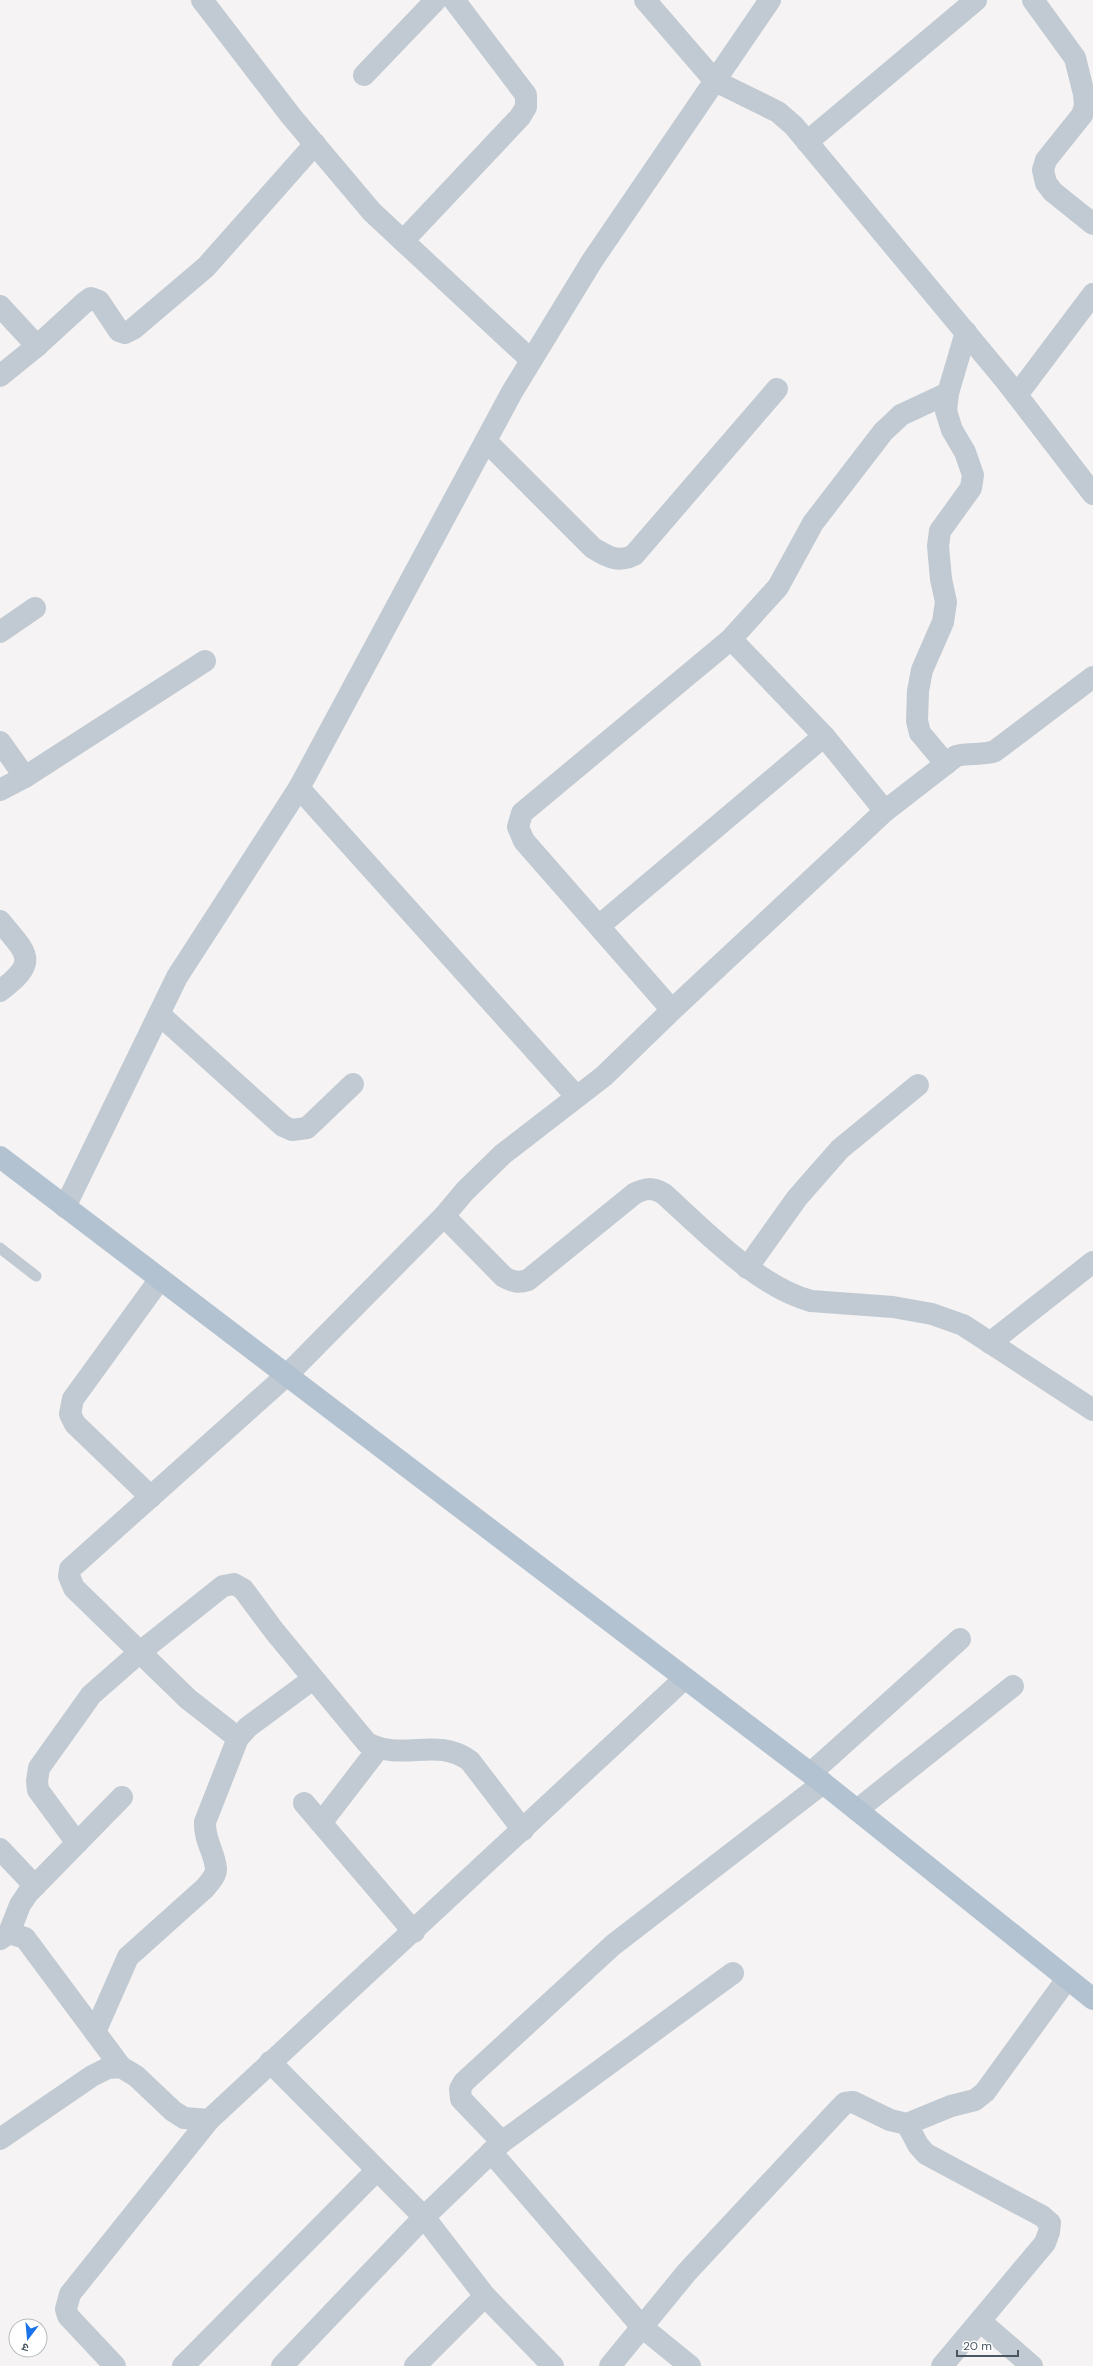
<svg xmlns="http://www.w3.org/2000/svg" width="1093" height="2366" viewBox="0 0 1093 2366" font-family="'DM Sans','Noto Sans Devanagari',sans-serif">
<rect width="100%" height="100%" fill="#f5f3f3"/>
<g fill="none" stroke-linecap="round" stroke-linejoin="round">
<path stroke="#c1cad2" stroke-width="11" d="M0,1248L36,1276"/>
<g stroke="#c1cad2" stroke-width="22">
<path d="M202,0L291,116L372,212L531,360"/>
<path d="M645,0L715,81L778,112L794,126L1006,381L1093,494"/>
<path d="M1033,0L1075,58L1084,94L1085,106L1082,115L1046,160L1043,170L1046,183L1053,192L1093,224"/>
<path d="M364,75L436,0"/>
<path d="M807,142L976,0"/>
<path d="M403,241L520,117L526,107V95L454,0"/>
<path d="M0,306L37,346"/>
<path d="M0,376L37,346L84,303L91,298L99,301L119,331L125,333L133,329L206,267L315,144"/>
<path d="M1017,395L1093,294"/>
<path d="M486,441L593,548C608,557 618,563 634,555L777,389"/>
<path d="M0,632L35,608"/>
<path d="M731,639L824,736L885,811"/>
<path d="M0,742L25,777"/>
<path d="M946,764L920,733L917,721L918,691L922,670L943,622L946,602L941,579L938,546L940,531L971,488L973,475L965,452L952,430L946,411L948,393L966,332"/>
<path d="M299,788L576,1096"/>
<path d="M0,790L25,777L205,661"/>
<path d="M0,921C27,954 40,961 0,991"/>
<path d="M599,926L824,736"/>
<path d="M672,1010L524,841L518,827L522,813L731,639L778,587L813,523L883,432L901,415L948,393"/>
<path d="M159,1014L283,1126L292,1130L307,1128L353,1084"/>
<path d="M65,1207L177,977L299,788L512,392L592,261L770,0"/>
<path d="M444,1216L504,1277C513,1282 519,1283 528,1280L634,1194C645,1188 652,1187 664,1194C704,1230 758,1287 811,1301L893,1307L932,1314L963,1325L1093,1410"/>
<path d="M747,1268L797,1198L840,1149L918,1085"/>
<path d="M990,1343L1093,1262"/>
<path d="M151,1497L75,1424L70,1414L73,1399L160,1279"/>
<path d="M238,1738L188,1699L74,1588L69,1576L70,1569L288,1374L444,1216L465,1191L503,1154L604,1076L672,1010L885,811L956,756C970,752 983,756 995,751L1093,677"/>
<path d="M811,1773L960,1639"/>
<path d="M304,1803L414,1932"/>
<path d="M857,1810L1013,1686"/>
<path d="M321,1823L378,1749"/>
<path d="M77,1843L38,1790L37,1781L39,1768L91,1695L140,1652L223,1586L234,1584L243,1589L275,1632L367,1743C403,1762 437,1736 470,1761L523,1830"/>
<path d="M0,1849L35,1886"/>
<path d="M9,1933L20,1905L28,1893L122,1797"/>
<path d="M0,1939L9,1933L25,1938L121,2067"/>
<path d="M95,2032L128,1957L205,1888C209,1883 216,1876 216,1869C215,1853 204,1840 205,1822L238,1738L248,1727L313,1679"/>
<path d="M270,2062L424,2217L485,2296L553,2366"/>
<path d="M907,2124L918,2145L926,2154L1042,2216L1050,2223L1049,2232L1045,2243L942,2366"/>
<path d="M0,2139L92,2076L108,2068L121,2067L136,2076L173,2111L184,2118L209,2120L684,1679"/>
<path d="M502,2142L461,2099L460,2089L464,2082L613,1945L823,1783"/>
<path d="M491,2152L642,2327L690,2366"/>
<path d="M980,2321L1032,2366"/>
<path d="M115,2366L68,2316L66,2309L70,2294L209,2120"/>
<path d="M183,2366L376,2171"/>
<path d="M282,2366L424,2217L502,2142L733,1973"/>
<path d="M415,2366L485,2296"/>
<path d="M610,2366L687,2272L840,2108L845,2103L853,2102L890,2120L907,2124L951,2106L975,2100L985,2092L1067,1979"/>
</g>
<path stroke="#b3c2d1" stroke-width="22" d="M0,1157L823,1783L1093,1999"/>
</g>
<g transform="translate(28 2338) rotate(196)"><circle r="19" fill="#ffffff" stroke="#b7bbc0"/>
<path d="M0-3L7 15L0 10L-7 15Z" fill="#1a73e8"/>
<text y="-6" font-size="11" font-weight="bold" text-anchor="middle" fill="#4a5661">उ</text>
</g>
<path d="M957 2350v6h61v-6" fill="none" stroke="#4a5661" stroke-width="2"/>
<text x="963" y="2350" font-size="12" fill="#4a5661" stroke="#ffffff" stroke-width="3" paint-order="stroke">20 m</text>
</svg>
